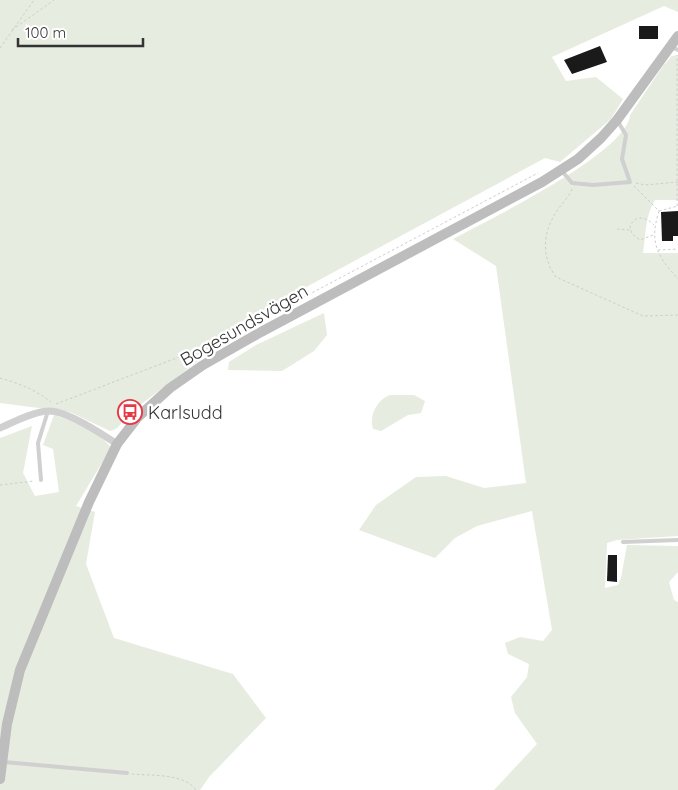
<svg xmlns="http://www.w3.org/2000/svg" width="678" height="790" viewBox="0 0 678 790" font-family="Quicksand,sans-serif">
<rect width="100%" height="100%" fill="#fff"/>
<g fill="#e6ecdf">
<path d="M0,0H678V12L664,6L552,57L566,81L596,77L623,99L611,119L560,162L545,158L234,326L218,346L136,408L123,412C123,422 121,428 110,431L70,412L0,403Z"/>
<path d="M678,55V200H655C645,216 646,234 643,253H678V536L617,540L607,543L605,588L618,585L621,578L627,545L678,546V572L669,582L674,600L678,602V790H494L537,744L515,713L511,697L527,677L529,664L508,654L505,643L520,637L543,641L552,630L532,511L477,526L455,538L435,558L359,530L376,505L416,477L446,476L484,488L526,483L496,266L453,239C488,220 627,153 630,115L663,66L672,56Z"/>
<path d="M324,313L327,335L314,351L282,371L228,370L229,362L256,345Z"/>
<path d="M390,395H414L425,401L421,413L408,415L381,431L373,429C369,415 377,400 390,395Z"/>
<path d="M54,415C74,422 99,430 111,448L76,506L95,512L86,564L114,638L233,674L266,718L209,777L200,790H0V438L32,426L23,473L35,496L59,492L53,449L43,445Z"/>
</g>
<g fill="#1a1a1a">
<rect x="639" y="26" width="19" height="13"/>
<path d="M600,46L607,62L572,74L564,60Z"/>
<path d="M678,211V236H673V241H662L661,212Z"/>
<path d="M608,555H617V582L607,581Z"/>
</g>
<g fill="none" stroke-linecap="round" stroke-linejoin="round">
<g stroke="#cdcdcd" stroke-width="1" stroke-dasharray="2.5 2.5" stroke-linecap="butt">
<path d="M12,30L54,0"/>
<path d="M0,48L34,0"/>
<path d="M636,183L645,185L678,182"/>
<path d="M634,186L659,211"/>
<path d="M572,189C570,196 563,202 559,208C543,230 540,255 556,277L643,316L678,315"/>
<path d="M677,206V55"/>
<path d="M659,211C649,242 657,256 678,279"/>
<path d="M659,211L678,206"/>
<path d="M617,229L630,230"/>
<path d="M653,235L640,240L632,234L630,226C636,214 646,217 654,225"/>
<path d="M658,250L678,249"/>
<path d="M0,378C18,383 36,390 51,402"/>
<path d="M56,404L221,341L538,173"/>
<path d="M0,485L34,481"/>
<path d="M132,774C152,776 184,773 196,790"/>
</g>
<g stroke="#d0d0d0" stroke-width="4">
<path d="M671,47L678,50"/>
<path d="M562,171L572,183L593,185L630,182L622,159L626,135L617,120"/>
<path d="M41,480L38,443L48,411"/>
<path d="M623,542L678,540"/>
<path d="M4,762L127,773"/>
</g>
<path stroke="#d0d0d0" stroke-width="7" d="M0,428C14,422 32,412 48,411C66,410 102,434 117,444"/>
<path stroke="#bdbdbd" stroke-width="10" d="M0,779L7,724L20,670L89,502L117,444L138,417L170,388L203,365L261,332L542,182L578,159L601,138L617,120L678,36"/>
</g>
<defs>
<symbol id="bus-ring" viewBox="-11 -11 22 22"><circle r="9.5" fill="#fff" stroke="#e63946" stroke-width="1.5"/><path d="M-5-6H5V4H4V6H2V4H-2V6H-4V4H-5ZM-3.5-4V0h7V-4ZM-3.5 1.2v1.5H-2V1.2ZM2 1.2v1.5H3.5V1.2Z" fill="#e63946"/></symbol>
</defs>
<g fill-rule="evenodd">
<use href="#bus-ring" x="116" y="398" width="28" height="28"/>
</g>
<g text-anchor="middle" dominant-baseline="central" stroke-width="5" stroke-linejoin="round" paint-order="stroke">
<g font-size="18" fill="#333" stroke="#fff">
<text transform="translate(244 325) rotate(-30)">Bogesundsvägen</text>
</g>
<g font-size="18" fill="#333" stroke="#fff" text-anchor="start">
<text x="148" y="412">Karlsudd</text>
</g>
</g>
<path d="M18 38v8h125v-8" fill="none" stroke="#333333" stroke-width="2.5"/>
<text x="25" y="38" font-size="15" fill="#333333" stroke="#ffffff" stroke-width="4" paint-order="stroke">100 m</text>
</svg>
